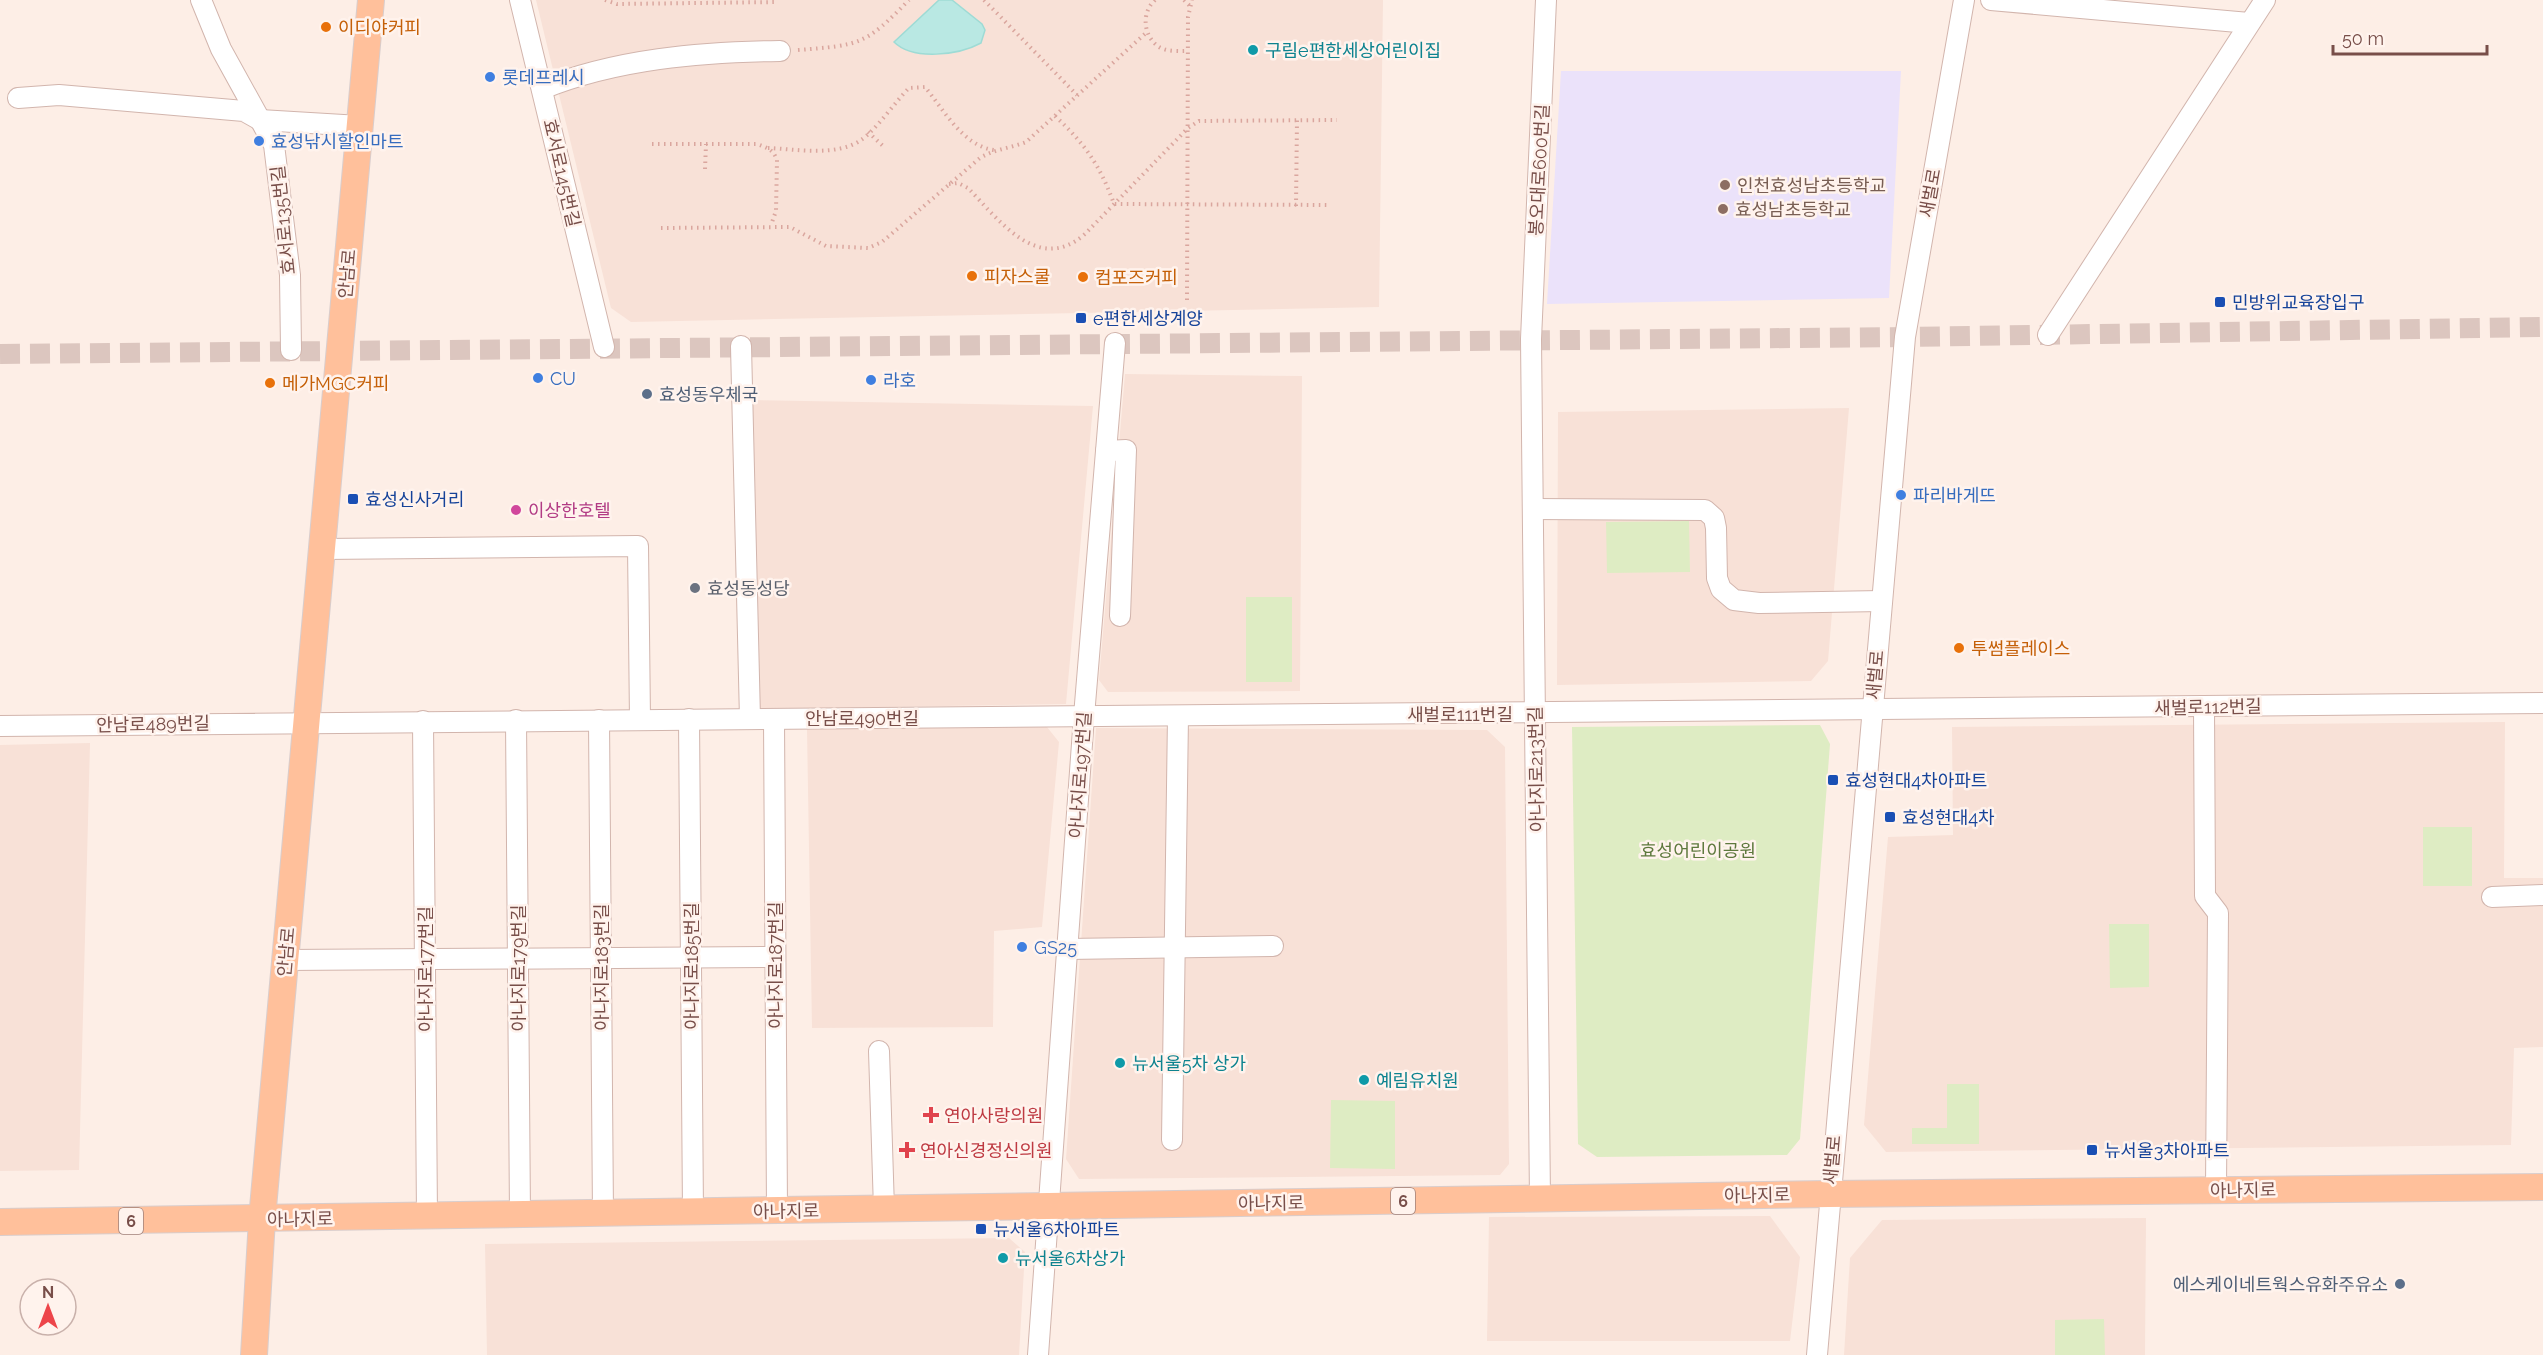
<svg xmlns="http://www.w3.org/2000/svg" width="2543" height="1355" viewBox="0 0 2543 1355" font-family="Raleway,'Noto Sans KR',sans-serif">
<rect width="100%" height="100%" fill="#fdeee6"/>
<g fill="#f8e1d7">
<path d="M536,0H1383L1379,307L631,322L611,308Z"/>
<path d="M1125,374L1302,376L1300,691L1108,692L1099,680Z"/>
<path d="M752,400L1093,406L1066,704L759,709Z"/>
<path d="M1849,408L1828,661L1811,681L1557,685L1558,412Z"/>
<path d="M2505,722L2504,878H2543V1047L2514,1048L2511,1145L1886,1152L1864,1125L1888,837L1953,835L1952,727Z"/>
<path d="M1047,727L1059,742L1042,927L994,931L993,1027L812,1028L807,729Z"/>
<path d="M1096,728L1487,730L1505,747L1509,1164L1500,1175L1079,1179L1066,1159Z"/>
<path d="M90,743L79,1170L0,1171V745Z"/>
<path d="M1770,1216L1800,1257L1790,1341H1487L1489,1217Z"/>
<path d="M2146,1218L2145,1355H1844L1850,1258L1882,1220Z"/>
<path d="M1009,1238L1025,1252L1019,1355H487L485,1244Z"/>
</g>
<path fill="#ebe2fa" d="M1561,71H1901L1889,298L1547,304Z"/>
<g fill="#deecc3">
<path d="M1689,521L1690,572L1607,573L1606,522Z"/>
<rect x="1246" y="597" width="46" height="85"/>
<path d="M1820,725L1830,744L1800,1139L1787,1155L1597,1157L1578,1144L1572,727Z"/>
<rect x="2423" y="827" width="49" height="59"/>
<path d="M2109,924H2149V987L2110,988Z"/>
<path d="M1947,1084H1979V1144H1912V1128H1947Z"/>
<path d="M1331,1100L1395,1101V1169L1330,1168Z"/>
<path d="M2104,1319L2105,1355H2055V1320Z"/>
</g>
<path fill="#b9e8e3" stroke="#9edbd5" stroke-width="1.5" d="M939,0H952L982,24L985,30L981,43C959,55 913,61 894,42Z"/>
<g fill="none" stroke-linecap="round" stroke-linejoin="round">
<path stroke="#dcc6bf" stroke-width="20" stroke-dasharray="20 10" stroke-linecap="butt" d="M0,354L1905,337L2543,327"/>
<defs>
<g id="minor">
<path d="M201,0L221,49L274,145L290,275L291,350"/>
<path d="M520,0L604,347"/>
<path d="M1991,0L2249,23"/>
<path d="M542,89C616,59 700,52 780,51"/>
<path d="M18,98L59,95L244,111L260,120L360,126"/>
<path d="M2048,335L2265,0"/>
<path d="M741,346L750,719"/>
<path d="M1106,451L1126,450L1120,616"/>
<path d="M1533,509L1705,510L1714,518L1716,528L1717,578L1721,589L1734,600L1759,603L1882,601"/>
<path d="M322,549L638,546L640,720"/>
<path d="M2204,707L2205,896L2218,913L2216,1190"/>
<path d="M689,719L693,1212"/>
<path d="M774,719L777,1211"/>
<path d="M516,720L520,1215"/>
<path d="M599,720L603,1214"/>
<path d="M423,721L427,1217"/>
<path d="M0,726L2543,703"/>
<path d="M2492,897L2543,895"/>
<path d="M1067,949L1273,946"/>
<path d="M285,960L775,957"/>
<path d="M879,1051L884,1209"/>
<path d="M1172,1140L1178,716"/>
<path d="M1540,1199L1531,339L1546,0"/>
<path d="M1038,1355L1084,716L1115,343"/>
<path d="M1817,1355L1905,337L1964,0"/>
</g>
<g id="major">
<path d="M0,1222L1829,1194L2543,1187"/>
<path d="M254,1355L262,1219L371,0"/>
</g>
</defs>
<use href="#minor" stroke="#d2b5ad" stroke-width="22"/>
<use href="#major" stroke="#d9cdcc" stroke-width="28"/>
<g stroke="#daa69e" stroke-width="4" stroke-dasharray="1.5 4.5" stroke-linecap="butt">
<path d="M605,0L617,4L778,2"/>
<path d="M984,0L1077,95"/>
<path d="M1155,0C1141,13 1143,36 1159,47C1167,52 1179,51 1188,51"/>
<path d="M1184,0L1190,6"/>
<path d="M798,50C861,45 865,45 909,0"/>
<path d="M1055,116C1085,144 1100,165 1114,204L1330,205"/>
<path d="M868,132L883,146"/>
<path d="M652,144H757C767,148 773,149 777,160L776,211L771,225"/>
<path d="M768,148C795,149 837,157 861,140C875,131 896,101 909,88L925,87C944,110 963,146 994,150"/>
<path d="M705,169L706,144"/>
<path d="M949,184L958,183L968,188C999,220 1038,275 1085,234L1188,128L1199,121L1337,120"/>
<path d="M1296,206L1297,120"/>
<path d="M661,228L790,227L826,246L868,248L882,242L980,158C995,149 1011,148 1026,142L1148,31"/>
<path d="M1187,300L1188,17L1192,0"/>
</g>
<use href="#minor" stroke="#fff" stroke-width="20"/>
<use href="#major" stroke="#ffc09b" stroke-width="26"/>
</g>
<g fill="#e8710a" stroke="#fff3ed" stroke-width="2">
<circle cx="326" cy="27" r="6"/>
<circle cx="972" cy="276" r="6"/>
<circle cx="1083" cy="277" r="6"/>
<circle cx="270" cy="383" r="6"/>
<circle cx="1959" cy="648" r="6"/>
</g>
<g fill="#0f9aa8" stroke="#fff3ed" stroke-width="2">
<circle cx="1253" cy="50" r="6"/>
<circle cx="1120" cy="1063" r="6"/>
<circle cx="1364" cy="1080" r="6"/>
<circle cx="1003" cy="1258" r="6"/>
</g>
<g fill="#3f7fe0" stroke="#fff3ed" stroke-width="2">
<circle cx="490" cy="77" r="6"/>
<circle cx="259" cy="141" r="6"/>
<circle cx="538" cy="378" r="6"/>
<circle cx="871" cy="380" r="6"/>
<circle cx="1901" cy="495" r="6"/>
<circle cx="1022" cy="947" r="6"/>
</g>
<g fill="#8d6e63" stroke="#fff3ed" stroke-width="2">
<circle cx="1725" cy="185" r="6"/>
<circle cx="1723" cy="209" r="6"/>
</g>
<g fill="#1a4fb4" stroke="#fff3ed" stroke-width="2">
<rect x="2214" y="296" width="12" height="12" rx="3"/>
<rect x="1075" y="312" width="12" height="12" rx="3"/>
<rect x="347" y="493" width="12" height="12" rx="3"/>
<rect x="1827" y="774" width="12" height="12" rx="3"/>
<rect x="1884" y="811" width="12" height="12" rx="3"/>
<rect x="2086" y="1144" width="12" height="12" rx="3"/>
<rect x="975" y="1223" width="12" height="12" rx="3"/>
</g>
<g fill="#5c6f8a" stroke="#fff3ed" stroke-width="2">
<circle cx="647" cy="394" r="6"/>
<circle cx="2400" cy="1284" r="6"/>
</g>
<circle fill="#d1479c" stroke="#fff3ed" stroke-width="2" cx="516" cy="510" r="6"/>
<circle fill="#6b7280" stroke="#fff3ed" stroke-width="2" cx="695" cy="588" r="6"/>
<g fill="#e0444e" stroke="#fff3ed" stroke-width="2">
<path d="M928 1106h6v6h6v6h-6v6h-6v-6h-6v-6h6z"/>
<path d="M904 1141h6v6h6v6h-6v6h-6v-6h-6v-6h6z"/>
</g>
<g text-anchor="middle" dominant-baseline="central" stroke-width="5" stroke-linejoin="round" paint-order="stroke">
<g fill="#fff3ed" stroke="#a0807a" stroke-width="1.5">
<rect x="1391" y="1188" width="24" height="26" rx="4.5"/>
<rect x="119" y="1208" width="24" height="26" rx="4.5"/>
</g>
<g font-size="16" font-weight="bold" fill="#784e49">
<text x="1403" y="1201">6</text>
<text x="131" y="1221">6</text>
</g>
<g font-size="18" fill="#c56008" stroke="#fff3ed" text-anchor="start">
<text x="338" y="27">이디야커피</text>
<text x="984" y="276">피자스쿨</text>
<text x="1095" y="277">컴포즈커피</text>
<text x="282" y="383">메가MGC커피</text>
<text x="1971" y="648">투썸플레이스</text>
</g>
<g font-size="18" fill="#0d838f" stroke="#fff3ed" text-anchor="start">
<text x="1265" y="50">구림e편한세상어린이집</text>
<text x="1132" y="1063">뉴서울5차 상가</text>
<text x="1376" y="1080">예림유치원</text>
<text x="1015" y="1258">뉴서울6차상가</text>
</g>
<g font-size="18" fill="#366cbe" stroke="#fff3ed" text-anchor="start">
<text x="502" y="77">롯데프레시</text>
<text x="271" y="141">효성낚시할인마트</text>
<text x="550" y="378">CU</text>
<text x="883" y="380">라호</text>
<text x="1913" y="495">파리바게뜨</text>
<text x="1034" y="947">GS25</text>
</g>
<g font-size="18" fill="#784e49" stroke="#fff3ed">
<text transform="translate(1539 170) rotate(-87)">봉오대로600번길</text>
<text transform="translate(562 173) rotate(77)">효서로145번길</text>
<text transform="translate(1930 193) rotate(-80)">새벌로</text>
<text transform="translate(283 220) rotate(-96)">효서로135번길</text>
<text transform="translate(347 274) rotate(-85)">안남로</text>
<text transform="translate(1875 675) rotate(-85)">새벌로</text>
<text transform="translate(2208 707) rotate(-1)">새벌로112번길</text>
<text x="1460" y="714">새벌로111번길</text>
<text x="862" y="718">안남로490번길</text>
<text transform="translate(153 724) rotate(-1)">안남로489번길</text>
<text transform="translate(1536 769) rotate(-91)">아나지로213번길</text>
<text transform="translate(1080 775) rotate(-86)">아나지로197번길</text>
<text transform="translate(286 952) rotate(-85)">안남로</text>
<text transform="translate(775 965) rotate(-90)">아나지로187번길</text>
<text transform="translate(691 966) rotate(-90)">아나지로185번길</text>
<text transform="translate(601 967) rotate(-90)">아나지로183번길</text>
<text transform="translate(518 968) rotate(-90)">아나지로179번길</text>
<text transform="translate(425 969) rotate(-90)">아나지로177번길</text>
<text transform="translate(1832 1160) rotate(-85)">새벌로</text>
<text transform="translate(2243 1190) rotate(-1)">아나지로</text>
<text transform="translate(1757 1195) rotate(-1)">아나지로</text>
<text transform="translate(1271 1203) rotate(-1)">아나지로</text>
<text transform="translate(786 1211) rotate(-1)">아나지로</text>
<text transform="translate(300 1219) rotate(-1)">아나지로</text>
</g>
<g font-size="18" fill="#785e54" stroke="#fff3ed" text-anchor="start">
<text x="1737" y="185">인천효성남초등학교</text>
<text x="1735" y="209">효성남초등학교</text>
</g>
<g font-size="18" fill="#164399" stroke="#fff3ed" text-anchor="start">
<text x="2232" y="302">민방위교육장입구</text>
<text x="1093" y="318">e편한세상계양</text>
<text x="365" y="499">효성신사거리</text>
<text x="1845" y="780">효성현대4차아파트</text>
<text x="1902" y="817">효성현대4차</text>
<text x="2104" y="1150">뉴서울3차아파트</text>
<text x="993" y="1229">뉴서울6차아파트</text>
</g>
<g font-size="18" fill="#4e5e75" stroke="#fff3ed" text-anchor="start">
<text x="659" y="394">효성동우체국</text>
<text x="2388" y="1284" text-anchor="end">에스케이네트웍스유화주유소</text>
</g>
<g font-size="18" fill="#b23c85" stroke="#fff3ed" text-anchor="start">
<text x="528" y="510">이상한호텔</text>
</g>
<g font-size="18" fill="#5b616d" stroke="#fff3ed" text-anchor="start">
<text x="707" y="588">효성동성당</text>
</g>
<g font-size="18" fill="#5e793d" stroke="#fff3ed">
<text x="1698" y="850">효성어린이공원</text>
</g>
<g font-size="18" fill="#be3a42" stroke="#fff3ed" text-anchor="start">
<text x="944" y="1115">연아사랑의원</text>
<text x="920" y="1150">연아신경정신의원</text>
</g>
</g>
<g transform="translate(48 1307)"><circle r="28" fill="#fff3ed" stroke="#c9b1ab" stroke-width="1.5"/>
<path d="M0-4.5L10 22L0 15L-10 22Z" fill="#ed454a"/>
<text y="-9" font-size="16" font-weight="bold" text-anchor="middle" fill="#784e49">N</text>
</g>
<path d="M2333 45v9h154v-9" fill="none" stroke="#784e49" stroke-width="3"/>
<text x="2342" y="45" font-size="18" fill="#784e49" stroke="#fff3ed" stroke-width="4.5" paint-order="stroke">50 m</text>
</svg>
